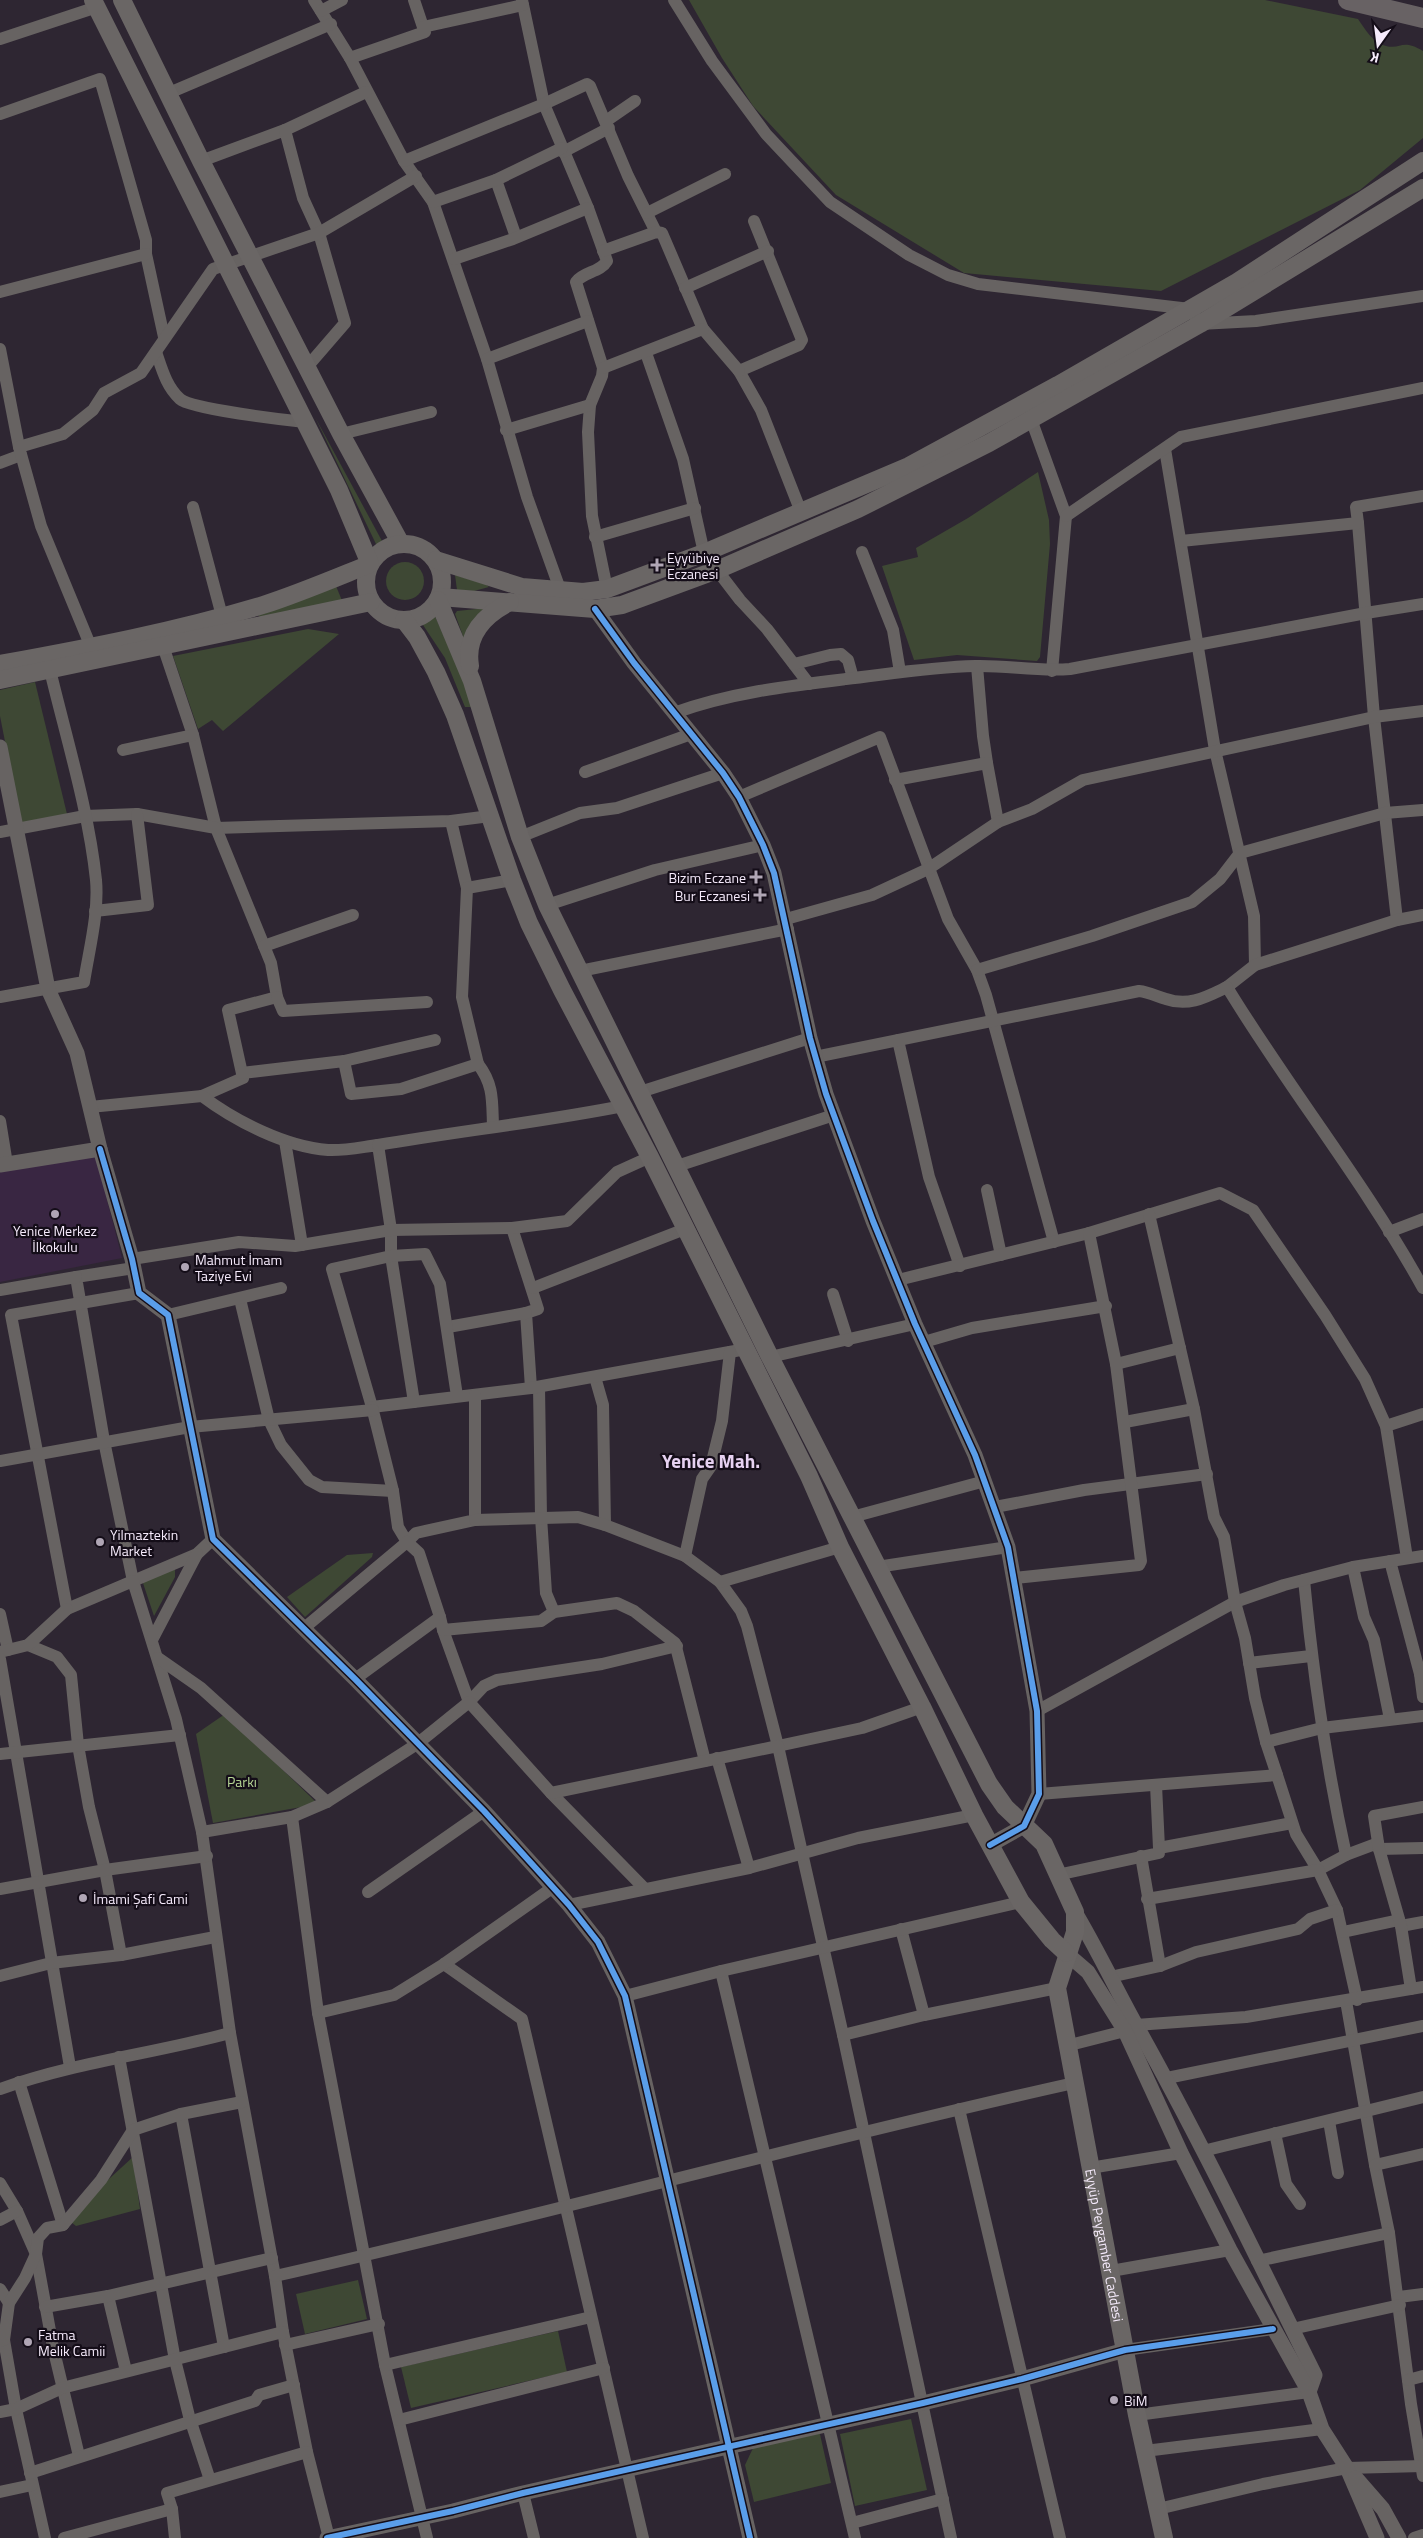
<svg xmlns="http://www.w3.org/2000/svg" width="1423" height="2538" viewBox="0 0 1423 2538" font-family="'Titillium Web',sans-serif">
<rect width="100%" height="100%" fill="#2e2632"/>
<path fill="#392642" d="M95,1153L122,1258L0,1282V1170Z"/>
<g fill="#3e4834">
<path d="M689,0H1265L1358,19C1365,29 1373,43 1386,46C1402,50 1401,38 1423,51V138L1360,190L1161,291L964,273L836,195L753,106L722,58Z"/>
<path d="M315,417L382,541L380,544H376Z"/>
<path d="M1038,472L1049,520L1050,544L1040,657L1037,661L957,655L914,660L882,566L918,557L916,548L968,518Z"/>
<circle cx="405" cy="581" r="19"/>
<path d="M455,575L485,584L489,587L474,591L457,590Z"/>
<path d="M336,586L343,603L262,619L258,615Z"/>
<path d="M486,608L464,639L455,614L457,611Z"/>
<path d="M435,616L474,704L471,707H465L445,658L423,625L422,622Z"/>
<path d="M308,629L339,634L223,731L212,720L198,729L173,656Z"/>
<path d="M35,682L67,814L21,823L0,716V690Z"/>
<path d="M373,1553L372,1557L305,1617L287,1597L347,1555Z"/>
<path d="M175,1567V1577L154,1616L142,1580Z"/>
<path d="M225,1714L318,1804L213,1823L196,1734Z"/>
<path d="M133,2157L140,2209L76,2226L71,2222L87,2199Z"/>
<path d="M358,2280L367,2319L305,2334L296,2294Z"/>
<path d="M558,2331L567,2372L411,2408L401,2367Z"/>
<path d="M911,2419L927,2490L855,2506L840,2434Z"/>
<path d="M819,2430L831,2483L754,2502L745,2465L754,2446Z"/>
</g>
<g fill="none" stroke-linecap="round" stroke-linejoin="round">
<g stroke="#676362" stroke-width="12">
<path d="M314,0L350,58"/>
<path d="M414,0L423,27"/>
<path d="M522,0L544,104L588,208L607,261C600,273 584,271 576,282L603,368L602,376L590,405L588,432L592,516L607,589"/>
<path d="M674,0L712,61L766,134L830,202L909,255L948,275L978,284L1190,309L1200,324L1256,321L1423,296"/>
<path d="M523,5L423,27L425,32L350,58L404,161L433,202L487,359L527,497L561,592"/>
<path d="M321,11L342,0"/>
<path d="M0,39L97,7"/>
<path d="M169,93L331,24"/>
<path d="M0,114L100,79L146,240V254L164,337"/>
<path d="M606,121L635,101"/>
<path d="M563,152L609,128"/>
<path d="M201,161L285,130"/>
<path d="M404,161L544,104L587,84L590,86L628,176L656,232"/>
<path d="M496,180L516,237"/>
<path d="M433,202L496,180L562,148"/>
<path d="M647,213L725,174"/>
<path d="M754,221L802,340L799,345L739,371L761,410L801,512"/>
<path d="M603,251L656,232L662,233L703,329L739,371"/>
<path d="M454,259L513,239L588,208"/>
<path d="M685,288L768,251"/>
<path d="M0,292L146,254"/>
<path d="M0,349L19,447"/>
<path d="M156,352C162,369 166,386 180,399C191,409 285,420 305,422"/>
<path d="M646,353L683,459L704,553"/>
<path d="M487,359L588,321"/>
<path d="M307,367L345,323L319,233L303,198L285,130L366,92"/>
<path d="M603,368L703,329"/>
<path d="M1031,419L1066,516L1052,671"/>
<path d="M506,430L590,405"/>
<path d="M341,434L431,412"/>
<path d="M1165,449L1215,750L1254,916L1255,965"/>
<path d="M0,463L21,455"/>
<path d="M193,507L222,616"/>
<path d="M1066,516L1181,437L1423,388"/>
<path d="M1358,523L1374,717L1397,920"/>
<path d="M595,537L695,508"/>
<path d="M1181,541L1358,523L1356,507L1423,496"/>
<path d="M862,552L893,630L900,672"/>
<path d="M717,570L740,600L767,629L809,684"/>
<path d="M163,646L193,735L216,828L451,821L490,816"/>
<path d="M91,647L41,526L19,447L63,434L93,410L104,393L141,373L213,269L319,233L416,176"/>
<path d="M794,664L830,655L841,654L848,660L853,678"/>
<path d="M977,666L983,736L987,763"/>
<path d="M674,713C729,693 788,686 846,679C889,674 932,667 975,666C1007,665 1038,672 1070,669L1366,613L1423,604"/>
<path d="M123,750L193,735"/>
<path d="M585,772L691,734"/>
<path d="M895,780L987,763L998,822"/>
<path d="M739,797L880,737L948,919L977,970L986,995L1054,1242"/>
<path d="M451,821L467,888"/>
<path d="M0,832L85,816L137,814L216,828L271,963L277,997L228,1010L243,1078L202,1096"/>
<path d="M520,837L580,813L617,808L723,773"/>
<path d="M547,905L655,870L763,845"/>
<path d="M95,911L148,905L137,814"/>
<path d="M1423,915L1397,920L1255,965L1227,987C1289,1089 1365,1183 1423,1288"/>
<path d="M786,919L872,895L928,869L998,822L1032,809L1083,780L1374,717L1423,711"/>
<path d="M264,946L353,915"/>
<path d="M977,970L1092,936L1192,902L1220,879L1240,853L1385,813L1423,810"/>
<path d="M580,971L788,929"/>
<path d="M0,997L84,982C89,950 99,913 96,880C89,812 66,737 50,670"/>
<path d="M277,997L283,1011L427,1002"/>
<path d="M898,1040L929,1177L960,1266"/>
<path d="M815,1057L1139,991C1149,992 1156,996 1166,999C1189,1007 1206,997 1227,987"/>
<path d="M344,1061L435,1040"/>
<path d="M478,1064C494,1085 492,1101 493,1126"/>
<path d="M242,1073L344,1061L351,1094L401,1089L478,1064L462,997L467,888L512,880"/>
<path d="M640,1092L810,1038"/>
<path d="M90,1107L202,1096C235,1121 286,1147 328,1150C344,1151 362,1147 378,1145L391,1230V1256L414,1402"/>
<path d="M0,1121L7,1164"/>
<path d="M285,1141L302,1245"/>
<path d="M378,1145C460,1131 542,1122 623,1106"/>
<path d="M677,1166L834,1115"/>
<path d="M987,1190L1001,1255"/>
<path d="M512,1228L538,1309L526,1313L531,1388"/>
<path d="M1389,1232L1423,1219"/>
<path d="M132,1259L239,1242L295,1246L391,1230L512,1228L567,1221L617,1172L650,1157"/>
<path d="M134,1268L76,1277L104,1441L133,1581L197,1554L213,1539"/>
<path d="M898,1280L1089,1233L1220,1193L1253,1210L1325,1315L1365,1379L1386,1426L1407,1558"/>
<path d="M533,1288L685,1229"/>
<path d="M0,1290L76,1277"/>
<path d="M139,1293L11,1315L67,1609L133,1581L176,1719L202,1832L230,2033L275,2276L283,2332L307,2452L329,2538"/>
<path d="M833,1294L848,1341"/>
<path d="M240,1299L269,1420L281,1445L309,1480L322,1487L393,1491"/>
<path d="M168,1315L281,1288"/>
<path d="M448,1327L526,1313"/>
<path d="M924,1342L972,1328L1106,1306"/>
<path d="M770,1357L915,1324"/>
<path d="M1116,1364L1180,1348"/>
<path d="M595,1377L603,1405L605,1525"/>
<path d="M539,1387L541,1517L546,1593L554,1612"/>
<path d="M457,1396L440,1284L425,1254L391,1256L332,1269L372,1407L531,1388L746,1349"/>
<path d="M372,1407L393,1491L398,1527L407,1542L416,1533L475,1520V1395"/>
<path d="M1125,1422L1194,1409"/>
<path d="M1386,1426L1423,1414"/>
<path d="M0,1461L190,1427L373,1410"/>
<path d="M995,1507L1084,1490L1207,1474"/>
<path d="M852,1517L985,1481"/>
<path d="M475,1520L578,1517L605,1525L685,1556L720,1582L741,1611L747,1626L778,1746L862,1728L922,1707"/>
<path d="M685,1556L702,1479L711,1466L722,1421L730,1352"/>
<path d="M1390,1561L1420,1674"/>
<path d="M877,1567L1008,1547"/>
<path d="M1353,1567L1364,1617L1374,1640L1390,1719"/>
<path d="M1015,1578L1139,1565L1141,1561L1116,1364L1089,1233"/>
<path d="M1304,1580C1313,1673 1326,1764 1346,1855"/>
<path d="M720,1582L840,1547"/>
<path d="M0,1614L8,1650"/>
<path d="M303,1629L407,1542L419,1553L440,1617"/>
<path d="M443,1630L469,1702L484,1686L497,1680L602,1664L677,1646"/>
<path d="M152,1640L197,1554"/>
<path d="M28,1645L57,1657L71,1675L78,1745L89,1807L105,1870L121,1955"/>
<path d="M0,1652L28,1645L67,1609"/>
<path d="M158,1658L201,1688L327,1802"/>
<path d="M0,1659L70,2067"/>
<path d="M1249,1663L1311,1656"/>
<path d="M1423,1674H1420L1423,1697"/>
<path d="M355,1679L440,1617L443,1630L541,1621L554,1612L617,1603L634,1611L675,1643L705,1761"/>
<path d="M1037,1711L1235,1602L1284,1585L1353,1567L1423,1556"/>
<path d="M1266,1742L1322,1728L1423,1716"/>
<path d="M0,1754L180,1735"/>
<path d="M717,1758L749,1868"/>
<path d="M1277,1775L1296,1834L1318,1870L1346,1855L1378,1843"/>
<path d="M1156,1785L1159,1848"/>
<path d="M551,1793L645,1889"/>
<path d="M1039,1794L1277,1775L1266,1742L1255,1698L1245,1638L1235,1602L1224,1537L1214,1517L1194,1409L1149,1214"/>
<path d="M292,1817L318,2013L385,2365L427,2538"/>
<path d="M202,1832L292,1817L327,1802L417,1744L469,1702L551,1793L778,1746L843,2035L951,2538"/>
<path d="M1379,1849L1423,1848"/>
<path d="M1141,1856L1160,1966"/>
<path d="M1057,1875L1159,1853V1848L1292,1823"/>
<path d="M0,1889L105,1870L207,1856"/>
<path d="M368,1892L484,1811"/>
<path d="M1147,1899L1318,1870L1337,1910L1357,2000"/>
<path d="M569,1905L749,1868L858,1838L974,1815"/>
<path d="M1401,1926L1423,1922"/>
<path d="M901,1929L924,2015"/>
<path d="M1343,1932L1399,1920"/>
<path d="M444,1964L522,2019L643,2538"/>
<path d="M721,1971L855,2538"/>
<path d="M0,1976L51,1963L121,1955L215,1937"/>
<path d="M1110,1977L1160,1966L1196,1952L1298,1929L1310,1919L1337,1910"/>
<path d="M1411,1989L1401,1926L1379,1849L1374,1816L1423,1807"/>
<path d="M625,1996L721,1971L1021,1902"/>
<path d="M1346,2001L1375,2165L1389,2233L1411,2404L1423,2476"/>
<path d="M318,2013L394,1995L444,1964L552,1888"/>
<path d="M1136,2025L1246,2017L1423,1987"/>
<path d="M843,2035L924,2015L1057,1988"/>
<path d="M1066,2046L1125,2031"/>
<path d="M119,2057L175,2360L189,2416L210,2480"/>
<path d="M1167,2078L1423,2026"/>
<path d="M19,2082L63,2225"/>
<path d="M0,2089C76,2062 152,2054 230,2033"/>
<path d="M959,2109L1060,2538"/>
<path d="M181,2114L224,2347"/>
<path d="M1329,2121L1338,2173"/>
<path d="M1275,2133L1286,2184L1300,2204"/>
<path d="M1203,2151L1423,2097"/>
<path d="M1375,2165L1423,2154"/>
<path d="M1090,2168L1181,2153"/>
<path d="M0,2183L17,2211L36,2254L53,2347L79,2456"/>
<path d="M0,2220L17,2211"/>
<path d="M1257,2261L1389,2233"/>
<path d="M1111,2271L1230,2250"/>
<path d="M275,2276C542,2216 807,2142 1074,2083"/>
<path d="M0,2289L9,2303"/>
<path d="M108,2296L126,2371"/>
<path d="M1399,2297L1423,2294"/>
<path d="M45,2307L108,2296L272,2258"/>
<path d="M1292,2329L1400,2305"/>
<path d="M4,2340L16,2409L45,2538"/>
<path d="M0,2341L4,2340L9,2303L25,2278L36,2254L38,2238L47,2228L63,2225L101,2180L133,2130L181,2114L242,2102"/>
<path d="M285,2345L379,2324"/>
<path d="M1125,2350L1273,2329"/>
<path d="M385,2365L591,2317"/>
<path d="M1408,2380L1423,2376"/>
<path d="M0,2412L16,2409L62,2388L283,2332"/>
<path d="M1137,2415L1309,2392"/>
<path d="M399,2420L604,2368"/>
<path d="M1145,2451L1322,2429"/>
<path d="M30,2473L255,2401L259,2395L294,2385"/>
<path d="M0,2492L32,2485"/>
<path d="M523,2493L534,2538"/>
<path d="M172,2509L175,2538"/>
<path d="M1158,2509L1263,2484L1347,2468L1423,2466"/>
<path d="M852,2523L943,2499"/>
<path d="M64,2538L172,2509L167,2493L307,2452"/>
<path d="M1414,2538L1423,2535"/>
</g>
<g stroke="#676362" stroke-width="15">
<path d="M595,609L634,663L723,773L739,797L763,845L774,873L810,1038L826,1094L873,1221L915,1324L975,1455L1008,1547L1037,1711L1039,1794L1024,1826L990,1845"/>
<path d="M0,747L48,989L77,1053L100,1149L0,1165"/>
<path d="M100,1149L132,1259L139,1293L168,1315L213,1539L355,1679L484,1811L569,1905L598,1942L625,1996L750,2538"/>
<path d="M1075,1912C1097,1949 1115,1987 1136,2025C1200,2139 1257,2258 1315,2375L1309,2392"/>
<path d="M1066,1953L1088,1972L1125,2031L1181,2153L1230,2250L1309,2392L1322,2429L1347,2468L1377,2538"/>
<path d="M1356,2478L1383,2509L1399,2538"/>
<path d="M327,2538L453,2511L523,2493L923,2403L1022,2379L1125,2350"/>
</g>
<g stroke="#6a6665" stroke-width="18">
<path d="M122,0L201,161L341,434L401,544"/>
<circle cx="404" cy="582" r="38"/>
<path d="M436,560L522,587L583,592L607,589L704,553L909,466L1058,385L1237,282L1423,161"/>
<path d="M440,597L595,609L622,605L717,570L858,509L989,443L1200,324L1423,188"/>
<path id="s1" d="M438,600L472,681L520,837L547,905L770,1357L989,1784L1005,1807L1044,1844L1075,1912V1932L1057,1988L1137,2415L1164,2538"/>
<path d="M404,620L417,637L436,672L455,715L512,880L529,923L562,990L650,1157L809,1476L840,1547L922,1707L974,1815L1021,1902L1052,1940L1066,1953"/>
<path d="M0,664C88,648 177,631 263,605C300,593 335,578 370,564L339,490L305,422L93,0"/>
<path d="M470,666C465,635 484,615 510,602"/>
<path d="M0,680L371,602"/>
</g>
<path stroke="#686264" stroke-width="20" d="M1348,0L1423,18"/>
<defs>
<g id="cycleway">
<path d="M595,609L634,663L723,773L739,797L763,845L774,873L810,1038L826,1094L873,1221L915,1324L975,1455L1008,1547L1037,1711L1039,1794L1024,1826L990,1845"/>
<path d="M100,1149L132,1259L139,1293L168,1315L213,1539L355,1679L484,1811L569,1905L598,1942L625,1996L750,2538"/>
<path d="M327,2538L453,2511L523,2493L923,2403L1022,2379L1125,2350L1273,2329"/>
</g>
</defs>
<use href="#cycleway" stroke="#140d18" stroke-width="9"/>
<use href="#cycleway" stroke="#5a9eea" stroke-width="6"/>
</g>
<g fill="#b0a6b5" stroke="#140d18" stroke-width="2">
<path d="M654.5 557.5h5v5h5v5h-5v5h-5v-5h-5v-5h5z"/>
<path d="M753.5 869.5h5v5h5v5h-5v5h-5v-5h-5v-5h5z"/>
<path d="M757.5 887.5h5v5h5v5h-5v5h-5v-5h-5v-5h5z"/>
<circle cx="55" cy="1214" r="5"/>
<circle cx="185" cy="1267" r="5"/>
<circle cx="100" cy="1542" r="5"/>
<circle cx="83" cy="1898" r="5"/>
<circle cx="28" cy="2342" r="5"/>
<circle cx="1114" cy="2400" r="5"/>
</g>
<g text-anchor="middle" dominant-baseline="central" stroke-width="4.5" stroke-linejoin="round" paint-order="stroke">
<g font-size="14" fill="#f6ebfc" stroke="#140d18" text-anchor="start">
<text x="667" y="557">Eyyübiye<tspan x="667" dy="16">Eczanesi</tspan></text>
<text x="746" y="877" text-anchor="end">Bizim Eczane</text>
<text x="750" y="895" text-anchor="end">Bur Eczanesi</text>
<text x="55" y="1230" text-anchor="middle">Yenice Merkez<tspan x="55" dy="16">İlkokulu</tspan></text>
<text x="195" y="1259">Mahmut İmam<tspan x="195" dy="16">Taziye Evi</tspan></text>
<text x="110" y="1534">Yilmaztekin<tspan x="110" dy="16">Market</tspan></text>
<text x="93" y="1898">İmami Şafi Cami</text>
<text x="38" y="2334">Fatma<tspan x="38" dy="16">Melik Camii</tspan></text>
<text x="1124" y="2400">BiM</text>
</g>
<g font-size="14" fill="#b8d896" stroke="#140d18">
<text x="242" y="1781">Parkı</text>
</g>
<g font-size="14" fill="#f6ebfc" stroke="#140d18">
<text stroke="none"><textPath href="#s1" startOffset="1805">Eyyüp Peygamber Caddesi</textPath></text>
</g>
<g font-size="19" font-weight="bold" fill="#e6d1f1" stroke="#140d18">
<text x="711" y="1460">Yenice Mah.</text>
</g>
</g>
<g transform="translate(1378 45) rotate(194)" stroke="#140d18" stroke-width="4" paint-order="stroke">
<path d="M0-4L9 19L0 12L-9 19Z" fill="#f6ebfc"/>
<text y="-8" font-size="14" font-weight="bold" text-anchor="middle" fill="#f6ebfc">K</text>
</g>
</svg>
